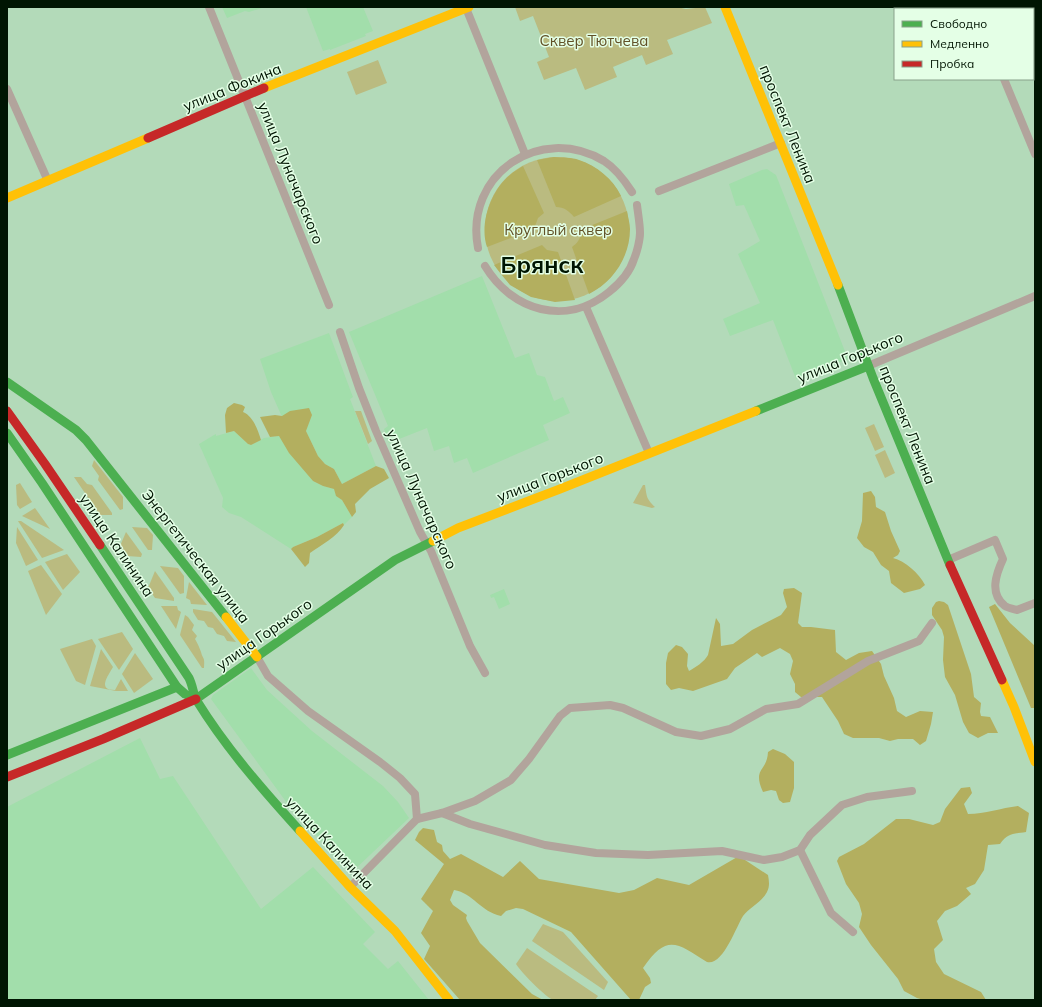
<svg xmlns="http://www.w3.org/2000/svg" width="1042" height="1007" viewBox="0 0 1042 1007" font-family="Mulish,sans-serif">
<rect width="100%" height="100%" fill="#b3dab9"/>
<g fill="#a2deab">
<path d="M222,7H265L249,12L245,11L227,18Z"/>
<path d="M306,7H363L373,31L365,34L366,36L330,50V49L323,51Z"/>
<path d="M767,169L776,175L848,359L796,379L773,320L730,336L723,319L760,303L738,254L760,241L744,205L736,206L729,184L762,170Z"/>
<path d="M482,276L515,358L529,353L537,375L545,377L554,401L563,397L570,413L543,425L549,440L473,473L467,458L454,463L449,446L434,451L427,428L389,443L384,429L388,426L349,332Z"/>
<path d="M329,333L351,392L353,397L350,399L376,466L342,484L334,469L325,464L318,456L306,431L311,415L290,435L271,392L260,359Z"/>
<path d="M234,431L248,444L251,445L264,438L279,436L313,481L323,486L335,489L336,496L342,500L352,517L344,525L343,523L317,537L293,547L291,549L241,517L229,513L222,507L223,498L199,444L214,435L216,434V436Z"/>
<path d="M504,589L510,604L499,609L494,597L491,598L490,595Z"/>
<path d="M251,668L267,690L312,731L383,786L398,802L409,818L351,873L287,803L211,699L213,695Z"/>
<path d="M140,738L160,779L173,776L261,909L313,867L375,932L363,944L388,969L398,961L429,1000H7V807Z"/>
</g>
<g fill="#babb80">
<path d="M515,7H677L686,9L705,7L712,23L667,40L673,54L646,65L642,55L613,67L617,77L585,90L576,68L544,80L537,62L549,57L533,16L520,21Z"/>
<path d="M378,60L387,83L356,95L347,72Z"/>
<circle cx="557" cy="229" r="72"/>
<path d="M355,411H361L372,441L368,444Z"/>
<path d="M874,424L884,447L875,451L865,428Z"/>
<path d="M885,450L895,473L885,478L875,455Z"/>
<path d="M94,460L123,497V509L120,510L98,480L99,476L92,466Z"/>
<path d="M74,477H81L87,484L92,485L112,513V515H100Z"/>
<path d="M20,483L32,502L20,509L17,505L16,485Z"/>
<path d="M643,485H645C647,497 646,498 655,507L652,508L633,503Z"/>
<path d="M35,508L50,529L22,516Z"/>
<path d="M18,521H21L64,550L42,558Z"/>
<path d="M17,527L38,560L26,566L16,543Z"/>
<path d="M132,527L147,528L153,535L152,550H148Z"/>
<path d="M126,532L142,554L141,557L127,556L120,546Z"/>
<path d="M67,554L80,572L63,590L45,562Z"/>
<path d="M41,565L62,594L46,615L28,571Z"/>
<path d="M160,566L178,568L184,576V593L180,594Z"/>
<path d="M155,571L174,598V601L155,598L148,588Z"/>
<path d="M189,582L207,605L191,604L190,600L186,598Z"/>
<path d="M161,606H177L178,610L181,612L176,629Z"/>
<path d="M193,609L212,612L236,642L227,641L224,636L217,634L213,628L208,627L204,621L198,620L193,612Z"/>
<path d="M185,615L188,617L194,625L192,630L197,636L195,639C198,644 199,647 201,652C203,660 205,656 204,668H202L180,635Z"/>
<path d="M122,632L133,649L119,670L98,639Z"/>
<path d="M92,639L96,646L85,685L76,681L60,649Z"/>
<path d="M101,649L113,667C108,676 97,690 115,690L121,679L128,691H116L90,686Z"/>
<path d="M135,653L153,679L134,693L122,674Z"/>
<path d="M543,924L563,932L608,982L604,990L532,941Z"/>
<path d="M527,948L598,996L595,1000C582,1000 567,1002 554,1000C547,999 520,971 516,964Z"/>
</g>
<g fill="#b3af5f">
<path d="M554,157C562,158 572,157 579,160C597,166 613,179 621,196L574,217C569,211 564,207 556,207L537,160Z"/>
<path d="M523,166L544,213L538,218L534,229L487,247C479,224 491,190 510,175C514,171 519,169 523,166Z"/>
<path d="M627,211C628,217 630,224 630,229C630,257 613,282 589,294L572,247C578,243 582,237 580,230Z"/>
<path d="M542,245L547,250L558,252L575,300L555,302L531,297L510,285L494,265Z"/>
<path d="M234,403L242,405L245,407L243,412C253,416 258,430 261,440L251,445L248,444L234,431L226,433L225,415L227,408Z"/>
<path d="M309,408L312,415L306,431L318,456L325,464L334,469L342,484L376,466L384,469L389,478L370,489L355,504L356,512L352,517L342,500L336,496L334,489L323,486L313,481L289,453L279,436L270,437L260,417L275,415L282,416L290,411Z"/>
<path d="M871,491L875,497L876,507L885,512L891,531L900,551L898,555L893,558C905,561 919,573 925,585L920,589L904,593L891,583L889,571L881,565L873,552L864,547L857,538L862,521L863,493Z"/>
<path d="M343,523L344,525C337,537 321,545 310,553L309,563L305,567L291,549L293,547L317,537Z"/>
<path d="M794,588L802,593L798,623L802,627H811L835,630L836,652L846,660L859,653L872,651L881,664L884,676L894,698L897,711L906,717L920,711L933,712L931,724L926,741L920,745L913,739H898L890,741L879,738H853L844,734L838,721L822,697H801L795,692V684L790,674L793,661L790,654L780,648L762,657L757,653L735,668L727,679L693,691L679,688L671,690L666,684V663L668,653L676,645L682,647L688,654L687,666L689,671C696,667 704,662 708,655L716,618L720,624L721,646L733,644L752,630L781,615L787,607L783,593L784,589Z"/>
<path d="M939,601L944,602L948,605L971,674L974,697L981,703L980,712L981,716L990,717L998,733H988L978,738L969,733L963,722L955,695L945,677L943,660L944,637L942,630L932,615V608L936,602Z"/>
<path d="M995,604L1010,623L1035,646V708H1031L989,607Z"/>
<path d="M773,749L785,754L794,762V788L790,802L783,803L779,800L776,791L771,790L763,792C752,768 767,772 768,752Z"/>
<path d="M970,787L972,793L964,804L968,814C985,814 1001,808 1018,806L1029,813L1026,832C1013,834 1008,833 1000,844L988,845L984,870L975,884L966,888L971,894L957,906L945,911L937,921L943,940L934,949L936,962L944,974L981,992L986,1000H924L917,998L904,991L898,979L871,945L859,927L862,914L859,903L846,884L837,861L839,857L864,844L896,819H909L933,825L940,822L945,809L961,788Z"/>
<path d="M423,828L434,830L437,842L442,845L443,851L450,859L461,854L503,877L520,861L539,879L619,893L634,890L657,878L689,885L739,856L768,875C769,881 770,886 767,892C761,903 750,907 743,916C736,927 723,966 707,962C677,943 667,933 643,968L650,978L651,983L645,987L639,1000H631L571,932L523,909L516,908L506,911L501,916C481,912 473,893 454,890L450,900L453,905L467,915L466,918L467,921L480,943L532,994L543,1000H460L424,959L430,946L421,933L433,911L421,899L444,864L415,840L419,832Z"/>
</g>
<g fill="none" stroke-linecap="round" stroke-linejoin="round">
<g stroke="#b2a49c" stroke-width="8">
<path d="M209,7L329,305"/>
<path d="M976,7L977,9"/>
<path d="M466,8L525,154"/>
<path d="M1004,79L1035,154"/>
<path d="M7,89L48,181"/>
<path d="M659,191L781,143"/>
<path d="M478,248C464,174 540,123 604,161C615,168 625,181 632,192"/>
<path d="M485,266C512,311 566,327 609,292C619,284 630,272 634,259C637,252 640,240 640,233C640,224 638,214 637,205"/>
<path d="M586,307L649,453"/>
<path d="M340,332L359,388L376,431L420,532L431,551L470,646L485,673"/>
<path d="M868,366L1035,296"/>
<path d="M948,560L995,540L1003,559C996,574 989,594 1005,606C1008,608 1014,609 1017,610L1035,603"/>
<path d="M257,657L268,676L308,711L380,762L400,778L415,794L417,819"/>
<path d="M442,813L470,824L545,845L596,853L648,855L722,851L764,860L782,857L800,850L810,835L842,805L867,797L912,791"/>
<path d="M800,850L831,913L853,932"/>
<path d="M350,887L417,819L442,813L475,801L511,780L529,759L560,716L570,708L610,705L623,708L676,732L701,736L730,729L766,709L798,704L868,661L919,641L932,623"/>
</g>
<g stroke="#4caf50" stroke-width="9">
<path d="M838,285L873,378L950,565"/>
<path d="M7,382L76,430L86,440L226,617"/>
<path d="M756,411L868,366"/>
<path d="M7,433L42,483L177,687L185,694L196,699"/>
<path d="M100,545L189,678C193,686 193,694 197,701C226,748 263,790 300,831"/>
<path d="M196,699L395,560L433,541"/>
<path d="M7,755L177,687"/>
</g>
<g stroke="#ffc107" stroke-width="9">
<path d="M725,7L838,285"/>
<path d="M264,88L469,7"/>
<path d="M7,198L148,138"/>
<path d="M433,541L458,528L560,489L756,411"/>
<path d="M226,617L257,657"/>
<path d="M1002,680L1014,707L1035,762"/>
<path d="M300,831L350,887L395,931L449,1000"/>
</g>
<g stroke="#c62828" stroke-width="9">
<path d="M148,138L264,88"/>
<path d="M7,411L45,464L100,545"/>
<path d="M950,565L1002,680"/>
<path d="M7,777L103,739L196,699"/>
</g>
</g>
<g text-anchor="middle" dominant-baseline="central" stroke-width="3" stroke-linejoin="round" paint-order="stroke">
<g font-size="15" fill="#615026" stroke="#e4ffe6">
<text x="594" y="40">Сквер Тютчева</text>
<text x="558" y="229">Круглый сквер</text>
</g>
<g font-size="15" fill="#001502" stroke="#e4ffe6">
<text transform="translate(232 87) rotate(-22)">улица Фокина</text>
<text transform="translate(788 124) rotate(68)">проспект Ленина</text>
<text transform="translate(291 173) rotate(68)">улица Луначарского</text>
<text transform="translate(850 357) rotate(-22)">улица Горького</text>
<text transform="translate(908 425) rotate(68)">проспект Ленина</text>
<text transform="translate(550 477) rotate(-21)">улица Горького</text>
<text transform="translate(422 499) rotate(66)">улица Луначарского</text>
<text transform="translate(117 545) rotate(56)">улица Калинина</text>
<text transform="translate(196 556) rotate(52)">Энергетическая улица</text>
<text transform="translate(264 634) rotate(-35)">улица Горького</text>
<text transform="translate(330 843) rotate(47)">улица Калинина</text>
</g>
<g font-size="23" font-weight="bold" fill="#001502" stroke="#e4ffe6">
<text x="542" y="264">Брянск</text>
</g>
</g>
<rect width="1042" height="1007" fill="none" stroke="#001502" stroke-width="16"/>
<rect x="894" y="8" width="140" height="72" fill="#e4ffe6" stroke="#89a18b"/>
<rect x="902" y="21" width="20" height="6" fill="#4caf50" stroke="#89a18b"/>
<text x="930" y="28" font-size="12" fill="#001502">Свободно</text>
<rect x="902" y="41" width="20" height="6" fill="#ffc107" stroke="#89a18b"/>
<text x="930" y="48" font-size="12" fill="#001502">Медленно</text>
<rect x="902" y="61" width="20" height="6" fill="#c62828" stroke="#89a18b"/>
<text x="930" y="68" font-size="12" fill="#001502">Пробка</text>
</svg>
